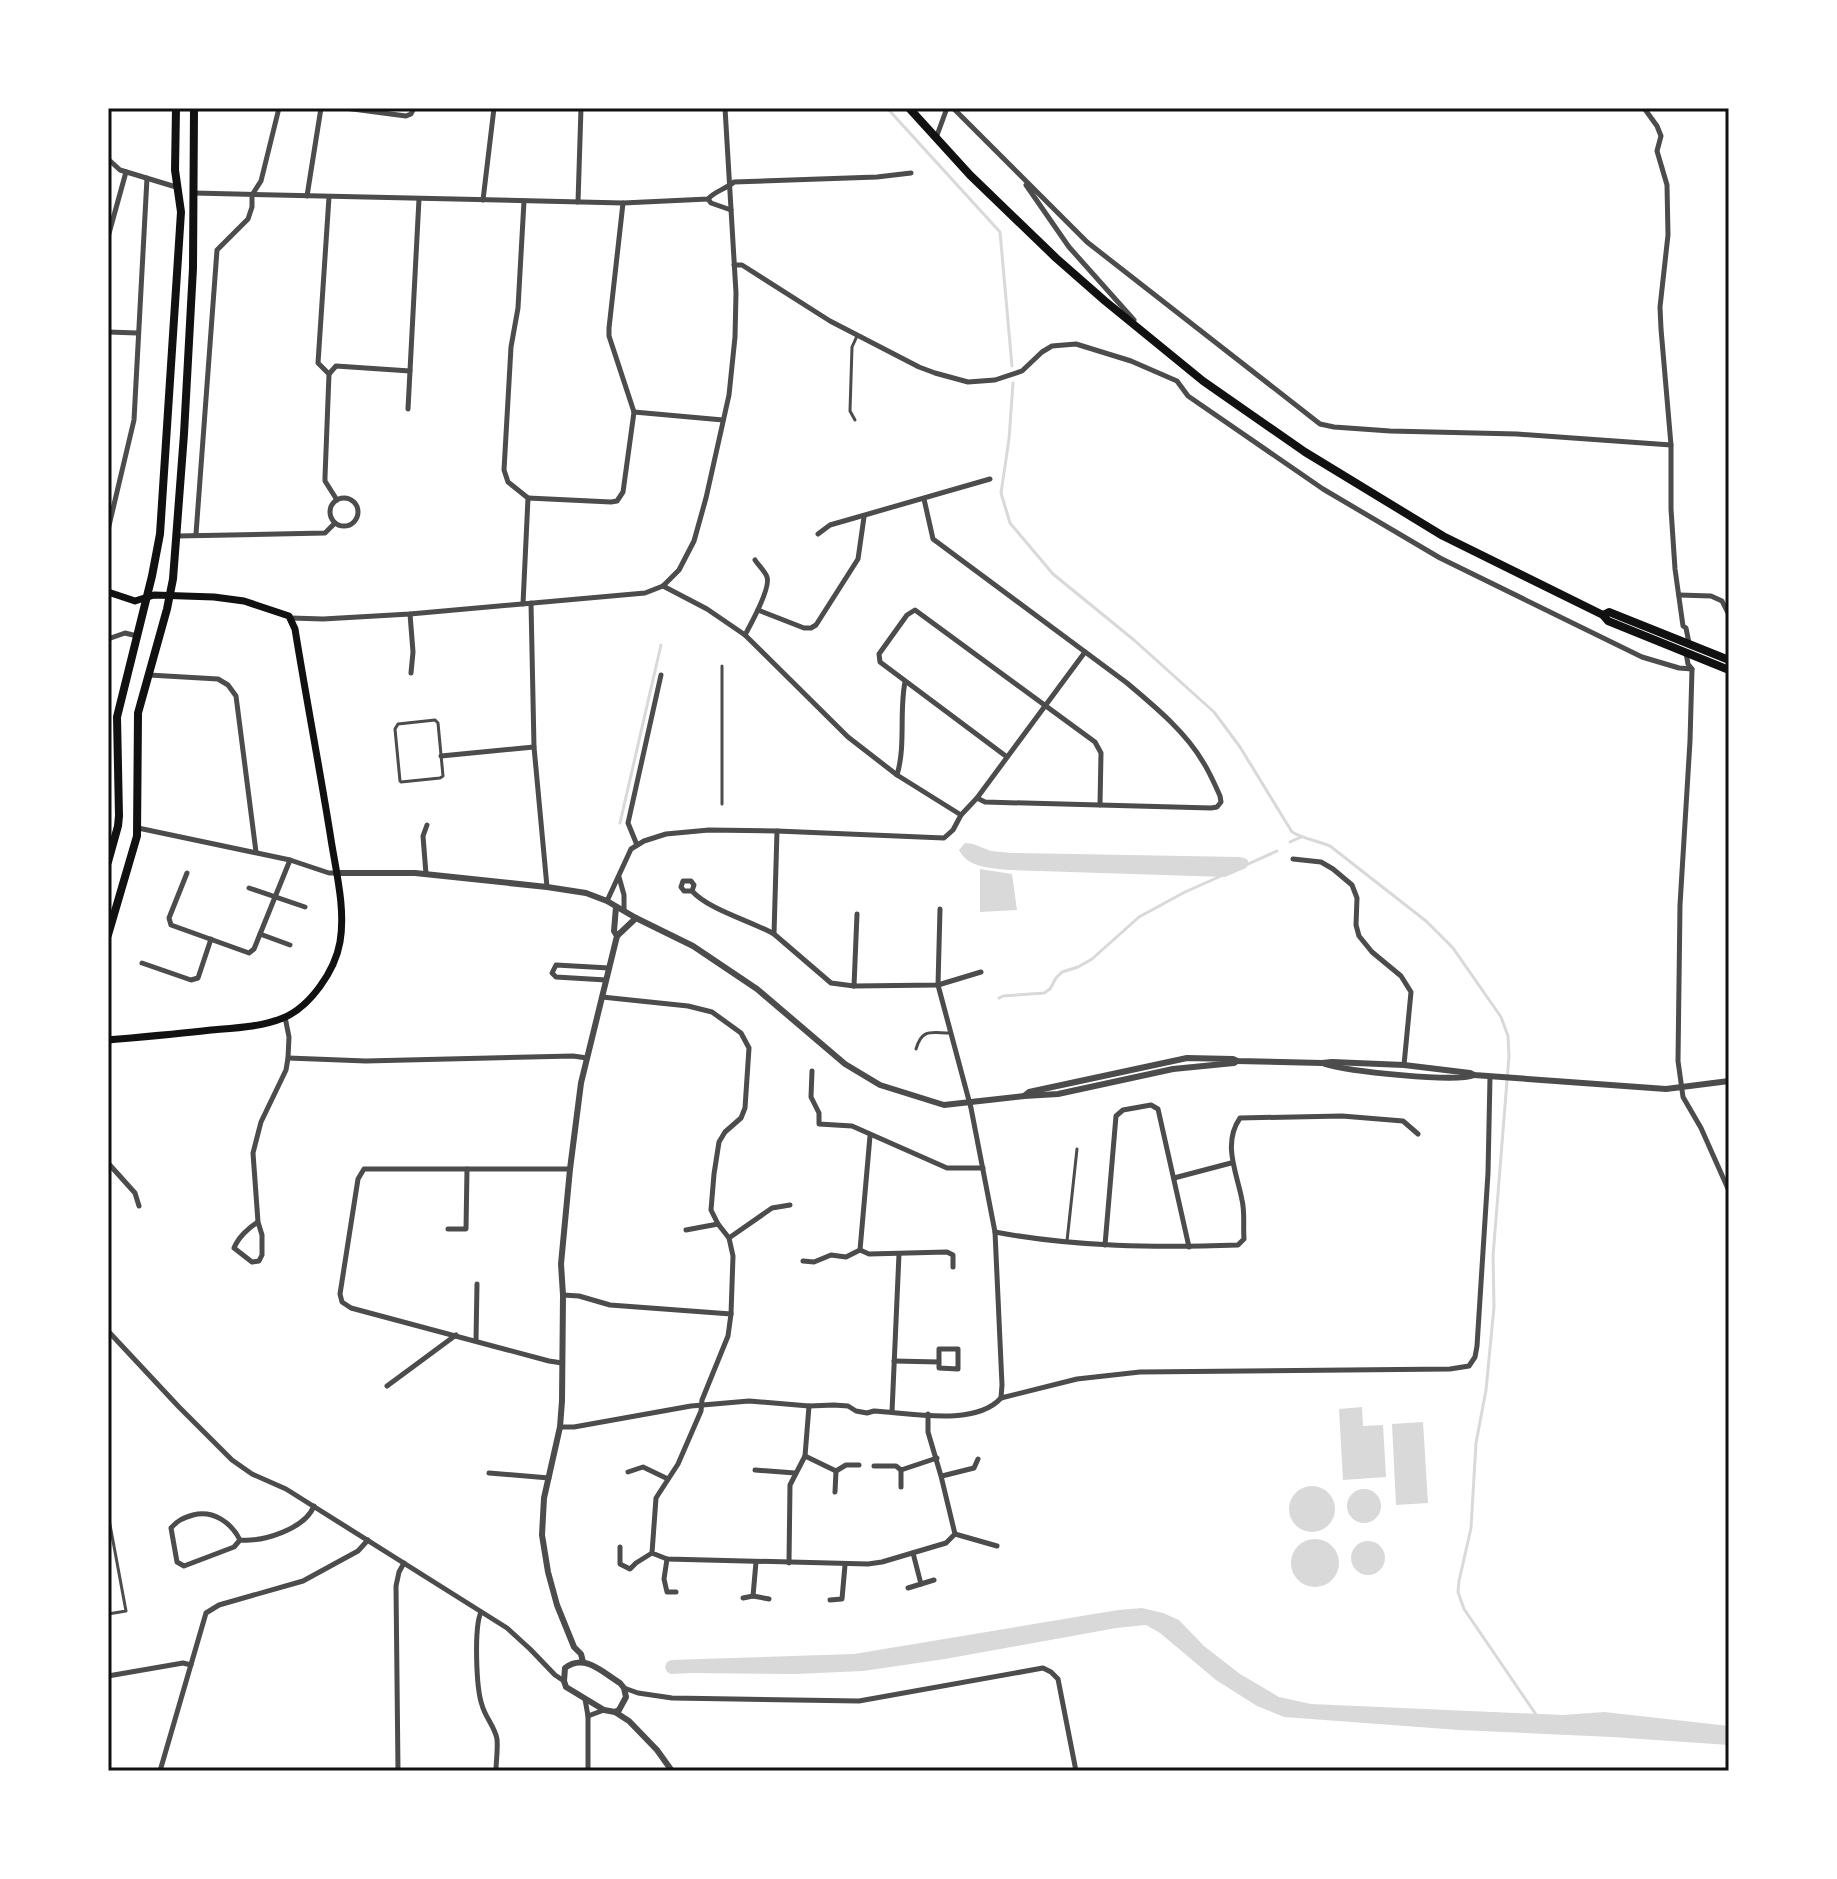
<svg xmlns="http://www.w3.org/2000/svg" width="1837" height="1879" viewBox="0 0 1837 1879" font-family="'Nunito Sans',sans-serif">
<rect width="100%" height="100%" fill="#fff"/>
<g fill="#d9d9d9">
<path d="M965,843L973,844L991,851L1012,853L1240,857L1247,859L1249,864L1246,868L1225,877L1009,870C991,868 968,868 959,850Z"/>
<path d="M980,869L1012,874L1017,910L980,912Z"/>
<path d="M1362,1407L1363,1426L1383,1425L1386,1477L1343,1480L1339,1409Z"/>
<path d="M1423,1422L1428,1503L1396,1505L1392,1424Z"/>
<circle cx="1312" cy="1509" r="23"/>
<circle cx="1364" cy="1506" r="17"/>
<circle cx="1315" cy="1563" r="24"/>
<circle cx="1368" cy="1558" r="17"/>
<path d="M1142,1608L1163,1613L1179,1620L1204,1646L1240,1674L1279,1697L1311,1704L1563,1715L1604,1712L1729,1726V1745L1612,1737L1459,1730L1284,1717L1257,1706L1216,1680L1160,1633L1146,1625L1116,1628L945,1659L863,1671L795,1674L692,1673L671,1674L667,1672L665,1667L667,1662L671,1660L854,1654L1118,1610Z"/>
</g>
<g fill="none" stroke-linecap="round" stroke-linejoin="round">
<g stroke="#d9d9d9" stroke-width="3">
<path d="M887,108L1000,232L1012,366"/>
<path d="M1013,383L1009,439L1001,493L1010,523L1053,574L1134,640L1214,712L1240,747L1292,832C1304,839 1318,841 1330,846L1426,921L1453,948L1501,1017L1508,1036L1509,1056L1493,1256L1494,1307L1486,1390L1476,1443L1471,1528L1459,1581L1458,1592L1464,1609L1537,1716"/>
<path d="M620,823L661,645"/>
<path d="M1290,842L1301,837"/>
<path d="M1246,865L1277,851"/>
<path d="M999,998L1003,996L1044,993L1050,989L1056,978L1062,972L1078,967L1092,959L1139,917L1185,892L1221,876"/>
</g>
<g stroke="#4c4c4c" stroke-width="3">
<path d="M855,420L850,411L852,347L857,336"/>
<path d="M435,720L438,723L443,776L440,778L401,782L400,781L395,729L398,724Z"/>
<path d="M722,804V666"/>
<path d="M916,1049C922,1028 931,1033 950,1033"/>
<path d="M1067,1241L1077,1149"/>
<path d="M108,1514L126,1611L108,1614"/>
</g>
<g stroke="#4c4c4c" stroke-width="5">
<path d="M345,108L406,116L411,114L414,108"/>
<path d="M953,108L1087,242L1320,424L1334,427L1390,431L1517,434L1671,445"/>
<path d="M1644,108L1657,126L1661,136L1657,151L1667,185L1668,235L1660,307L1661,329L1671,445V509L1675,569L1683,626L1686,628L1689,643"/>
<path d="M936,138L947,108"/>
<path d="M108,159L120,170L176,187"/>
<path d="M1026,185L1069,247L1134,320"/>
<path d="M194,193L623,203L708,199C715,191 726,189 734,182L877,177L911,173"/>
<path d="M307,196L321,108"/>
<path d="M329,197L318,363L329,374L325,477V481L337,500"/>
<path d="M708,199L711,203L731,210"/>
<path d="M483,200L494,108"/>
<path d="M524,201L518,308L511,347L504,470L508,482L528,498"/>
<path d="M578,202L581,108"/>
<path d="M623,203L609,328V336L634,412"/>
<path d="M108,237L126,172"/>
<path d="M734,265H742L830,321L919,367L935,373L968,382L995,380L1022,371L1042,352L1052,346L1076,344L1131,361L1177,381L1188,396L1323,489L1440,558L1642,657L1679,668L1692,669"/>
<path d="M108,332L137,333"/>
<path d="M329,374L336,366L410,371"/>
<path d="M408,409L419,199"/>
<circle cx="344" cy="512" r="14"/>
<path d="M924,499L933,539L1127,683C1154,706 1185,731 1203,762C1210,773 1215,785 1220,796L1221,802L1217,807L1211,808L985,802L977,798"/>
<path d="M108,530L134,420L147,178"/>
<path d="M196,534L217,250L248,219L252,207V195L261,181L279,108"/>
<path d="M818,534L830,525L990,479"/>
<path d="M177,536L325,533L335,523"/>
<path d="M663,586L707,609L745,635L848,737L897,775L961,815"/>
<path d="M1679,595L1711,596L1722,601L1729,615"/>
<path d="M531,603L534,747L547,887"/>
<path d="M523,604L528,498L611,502L617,501L623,492L634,412L723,420"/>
<path d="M758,610L804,628H811L816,625L858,559L864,517"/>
<path d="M410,614L413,652L411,673"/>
<path d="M291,618L323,619L410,614L645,593L663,586L679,570L694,541L706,498L729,395L735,337L736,293L725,108"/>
<path d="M745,635C751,624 771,588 767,577C765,571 758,565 755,560"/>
<path d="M108,639L125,633L137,636"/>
<path d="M1686,653L1688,664L1692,669L1690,741L1680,905L1678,1061L1683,1097L1701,1128L1729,1191"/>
<path d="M149,675L218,679L228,685L236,696L256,852"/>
<path d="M441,756L534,747"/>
<path d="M1007,757L880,662L879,654L907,615L915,610L1095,742L1101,753L1100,805"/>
<path d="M897,775C906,745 899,712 905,682"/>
<path d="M138,828L290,860L329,873H336"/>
<path d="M777,831L774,934L831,983L854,986L938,985L981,972"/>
<path d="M637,845L628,823L661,675"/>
<path d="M1293,859L1321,862L1333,869L1352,885L1357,898L1356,925L1359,936L1372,952L1401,976L1411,992L1404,1065"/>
<path d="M187,873L169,918L171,925L249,953L254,949L290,860"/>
<path d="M426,874L423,836L427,825"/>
<path d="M619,877L624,895V911"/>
<path d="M249,888L305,907"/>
<path d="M692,891L694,885L691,881H683L681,887L684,891H692C709,910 751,921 774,934"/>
<path d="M607,901L631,849L644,841L666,834L709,830L777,831L944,838L953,830L961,815L977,798L1085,652"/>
<path d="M940,909L938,985L971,1108L995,1232L1002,1385L1001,1398"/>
<path d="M260,934L290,945"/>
<path d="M142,963L191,980L198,978L211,939"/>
<path d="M606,980L556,977L552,973L556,965L609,968"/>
<path d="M854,986L857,914"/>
<path d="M602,997L688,1006L712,1012L741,1033L749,1048L745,1108L741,1118L725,1132L719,1142L714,1174L711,1210L718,1224L729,1238L733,1256L731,1314L728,1336L702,1400L701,1411L678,1464L656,1498L652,1553L667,1559L868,1564L882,1562L946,1543L955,1534L941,1476L928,1432V1414"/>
<path d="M288,1058L366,1061L573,1056L587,1058"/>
<path d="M812,1071L811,1097L819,1113V1124L852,1126L947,1168H983"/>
<path d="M870,1136L860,1250L869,1254L947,1252L953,1255V1267"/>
<path d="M108,1163L135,1193L139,1206"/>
<path d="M1174,1178L1231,1163"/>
<path d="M258,1222C248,1228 238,1238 234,1248L252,1262L259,1261L262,1255V1235L258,1222L253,1153L261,1122L286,1070L288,1058L289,1037L285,1017"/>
<path d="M448,1229H466L467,1169"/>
<path d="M686,1230L718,1224"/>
<path d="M995,1232C1075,1247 1157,1248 1238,1245L1244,1239C1243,1227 1245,1212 1242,1200C1237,1173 1222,1144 1240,1118L1342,1116L1403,1121L1418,1134"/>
<path d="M729,1238L772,1208L790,1205"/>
<path d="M1105,1245L1116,1116L1123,1110L1151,1105L1158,1109L1189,1247"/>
<path d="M803,1261L814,1262L831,1255L846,1257L860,1250"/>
<path d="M563,1295L579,1296L610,1305L731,1314"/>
<path d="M108,1331L179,1407L232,1460L252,1474L286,1489L507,1628L530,1649L555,1675L564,1681"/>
<path d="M476,1340L477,1284"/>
<path d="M894,1361L939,1362V1368L958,1369V1349H939V1362"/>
<path d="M562,1363L549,1361L351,1308L342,1302L340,1294L358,1179L364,1169H570"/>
<path d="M387,1386L456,1335"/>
<path d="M1001,1398L1077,1379L1140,1372L1450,1369L1469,1366L1475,1357L1477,1346L1488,1173L1490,1077"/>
<path d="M892,1412L899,1254"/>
<path d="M560,1427H574L691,1406L749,1401L809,1406L834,1405L848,1406L856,1411L867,1413L874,1411C910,1413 975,1427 1001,1398"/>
<path d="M805,1456L836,1471"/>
<path d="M874,1466H896L901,1470L937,1458"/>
<path d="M755,1470L795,1473"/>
<path d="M901,1470V1487"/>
<path d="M836,1471L846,1465H859"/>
<path d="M628,1472L643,1467L668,1479"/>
<path d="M489,1473L549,1478"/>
<path d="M942,1476L974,1468L978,1459"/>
<path d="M835,1492L836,1471"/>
<path d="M955,1534L997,1546"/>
<path d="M240,1540L234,1547L184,1566L177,1562L171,1528C178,1520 183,1518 193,1515C213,1510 231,1522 240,1540C263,1542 305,1529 314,1506"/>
<path d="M620,1547V1564L630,1569L636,1563L652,1553"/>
<path d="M913,1553L921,1584"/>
<path d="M667,1559L664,1579L667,1592H676"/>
<path d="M789,1563L790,1485L805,1456L809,1406"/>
<path d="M908,1588L934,1580"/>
<path d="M753,1596L756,1562"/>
<path d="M743,1598L753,1596L769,1599"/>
<path d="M830,1600L842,1599L845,1565"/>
<path d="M481,1612C474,1627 476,1688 482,1705C485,1717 495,1727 497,1739C498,1750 496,1761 496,1771"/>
<path d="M108,1676L183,1663L191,1665"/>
<path d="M624,1688L638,1693L672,1698L859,1701L1043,1668L1051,1672L1058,1679L1076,1771"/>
<path d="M585,1699L588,1716V1771"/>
<path d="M588,1716L604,1710"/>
<path d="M160,1771L206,1613L219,1605L303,1581L358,1551L368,1540"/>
<path d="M398,1771L396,1586L399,1572L404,1563"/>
</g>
<g stroke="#4c4c4c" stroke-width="6">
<path d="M336,873H415L547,887L586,893L607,901L636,918L693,946L757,989L845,1064L880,1085L944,1105L1024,1096L1058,1094L1173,1069L1234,1063L1237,1061"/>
<path d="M617,936L636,918"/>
<path d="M1325,1064C1347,1071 1456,1083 1474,1075"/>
<path d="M1024,1096L1029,1092L1187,1058L1233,1059L1237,1061L1322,1063L1332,1062L1404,1065L1470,1073L1474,1075L1666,1089L1729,1081"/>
<path d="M583,1662L581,1654L574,1647L557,1605L548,1572L542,1535L544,1498L560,1427L562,1401L563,1295L561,1264L570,1169L581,1083L617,936L614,931L616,907"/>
<path d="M615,1712L619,1710L626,1697L624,1688L620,1683C602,1672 584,1653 565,1668L564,1681L566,1687L604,1710L615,1712L629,1721L657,1750L672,1771"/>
</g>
<path stroke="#111" stroke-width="7" d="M108,592L135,601L154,595L214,597L244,601L289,616L295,629C306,697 319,765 330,833C335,868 346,907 340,942C335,971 310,1007 283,1018C261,1027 235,1028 211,1030C177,1034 142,1037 108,1040"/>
<g stroke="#111" stroke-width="8">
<path d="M909,108L970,175L1056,258L1105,301L1203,381L1305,452L1443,536L1603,615L1608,621L1729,670"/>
<path d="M1603,615L1609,612L1729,660"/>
<path d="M108,862L118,826L119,816L117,717L152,576L160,534L181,212L175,170L176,108"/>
<path d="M108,935L137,836L138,713L167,609L173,579L184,434L193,268L194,108"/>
</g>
</g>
<rect width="1837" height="1879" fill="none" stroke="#ffffff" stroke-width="220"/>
<rect x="110" y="110" width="1617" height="1659" fill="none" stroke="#111" stroke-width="3"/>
</svg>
